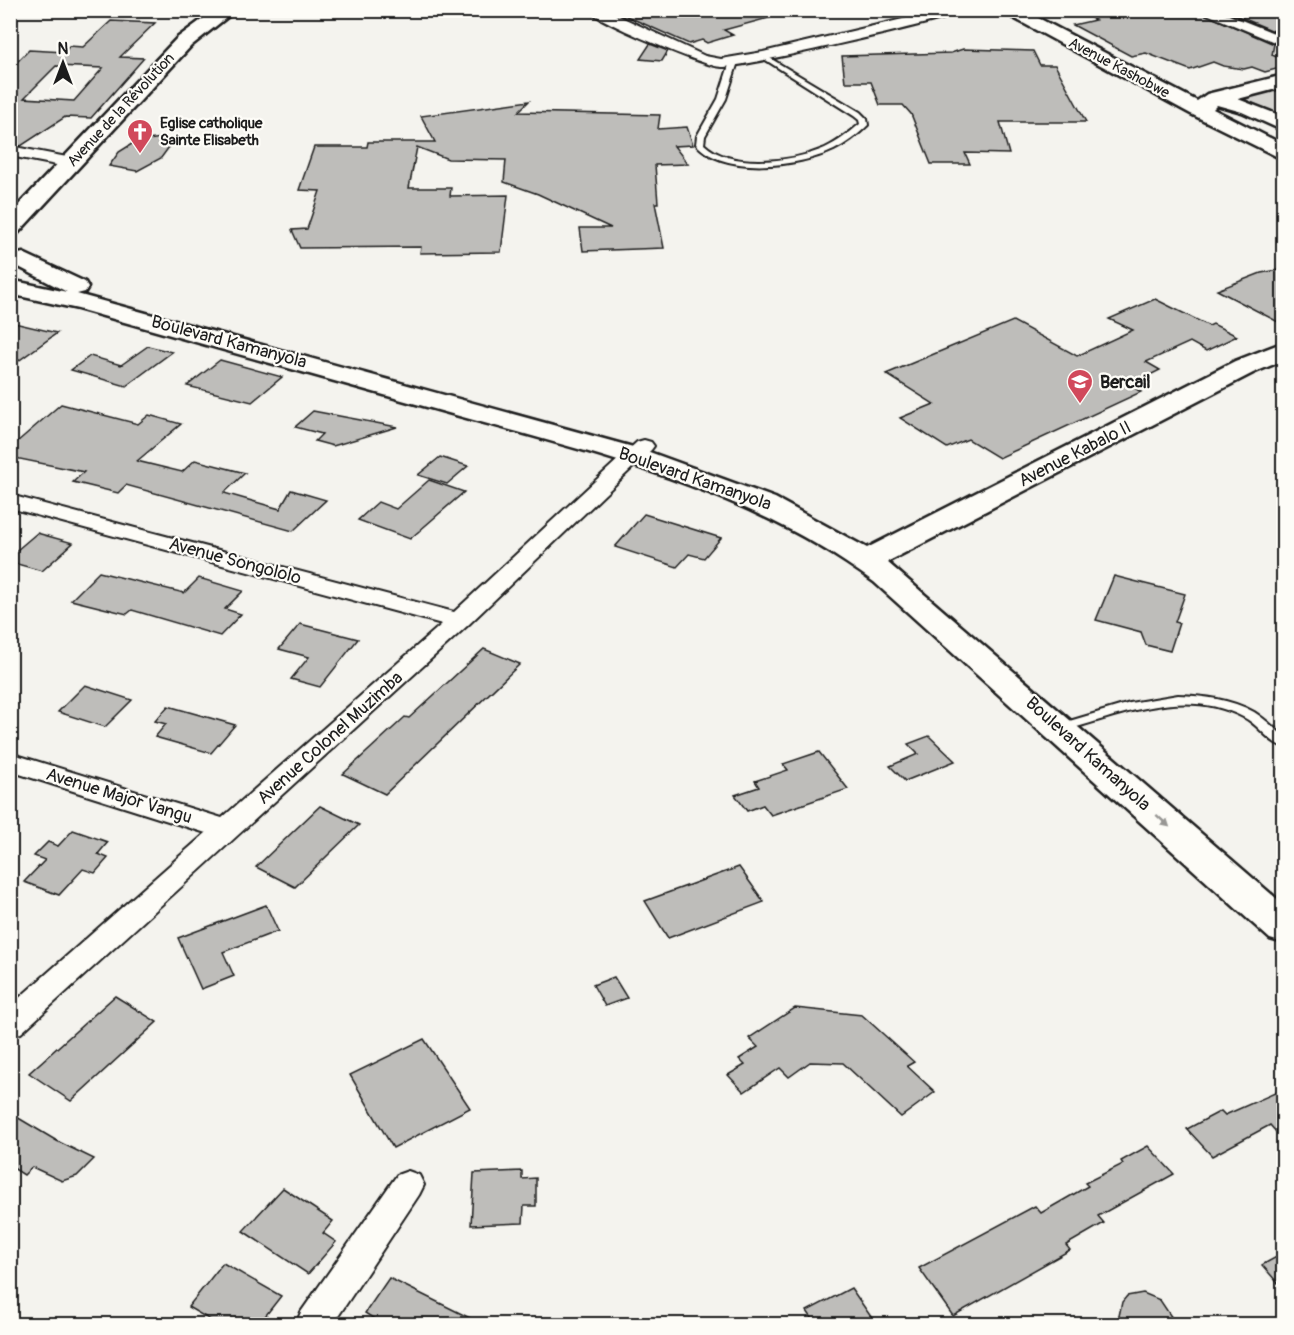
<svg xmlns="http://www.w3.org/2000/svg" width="1294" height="1335" viewBox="0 0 1294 1335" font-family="Pangolin,sans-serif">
<rect width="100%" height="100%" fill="#f4f3ee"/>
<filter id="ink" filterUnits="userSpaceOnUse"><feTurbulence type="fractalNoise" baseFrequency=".0167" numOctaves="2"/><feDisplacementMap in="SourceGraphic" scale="12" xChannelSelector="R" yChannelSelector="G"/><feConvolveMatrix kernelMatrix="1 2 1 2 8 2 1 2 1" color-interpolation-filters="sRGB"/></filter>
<g filter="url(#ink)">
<path fill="#d4d3cf" stroke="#787876" stroke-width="1.5" d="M1283,86V116L1246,100L1249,94Z"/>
<g fill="#bebdba" stroke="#1c1c1c" stroke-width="1.5" fill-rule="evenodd">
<path d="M613,10H775L776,16L724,30L733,35L707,43L702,40L689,44Z"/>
<path d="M1076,10H1195L1274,44L1272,55L1284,60V67L1265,72L1252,67L1244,69L1223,66L1213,62L1190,70L1146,53L1131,56L1073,25L1095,20Z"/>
<path d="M1223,10H1280L1276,32Z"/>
<path d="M111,21L155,23L120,57L144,58L91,118L65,117L21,146L10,144V69L29,50L65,52L69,46L83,47ZM56,66L103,68L74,101L24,98Z"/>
<path d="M650,44L668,51L662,61L640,59Z"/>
<path d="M963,49L1033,51L1040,65H1055L1086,122H1000L1009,154L965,153L970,164H931L911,114L903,105H880L871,82H845L842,56L951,53Z"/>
<path d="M529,101L518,112L660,115L658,129L687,127L693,145L674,146L688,164L655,165L658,203H655L664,248L583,251L580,228H611L538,194L504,182L506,160L448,159L417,147L409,188H451L450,196L508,195L501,252L420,253L421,247L300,248L292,230L307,229L320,191L299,190L314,147H367L368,142H435L421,116Z"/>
<path d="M161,138L169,147L161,158L137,171L109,166L119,152L135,142Z"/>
<path d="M1284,269V325L1217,290L1261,273Z"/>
<path d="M1155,299L1209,326L1213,324L1237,336L1206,351L1190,342L1146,362L1160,370L1130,385L1141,392L999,458L968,439L947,448L900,418L934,404L886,374L1013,321L1077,356L1133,330L1109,319Z"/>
<path d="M10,322L57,333L10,367Z"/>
<path d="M148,346L172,352L126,386L71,370L90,356L121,365Z"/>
<path d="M220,360L282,377L252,402L187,386Z"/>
<path d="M61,404L138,424L149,415L181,424L137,461L182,472L195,460L245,473L224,493L280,509L291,490L326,500L293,531L126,485L118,493L73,482L84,472L10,457V448Z"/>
<path d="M313,411L397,427L333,446L315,441L322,434L295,427Z"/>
<path d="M440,457L468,466L447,484L418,475Z"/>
<path d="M429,480L464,492L410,539L358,520L378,502L396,509Z"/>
<path d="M644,514L721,538L704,558L689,554L677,567L615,547Z"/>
<path d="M37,533L73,543L42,571L10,562V556Z"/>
<path d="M99,572L184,593L199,578L243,591L225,609L241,614L220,636L132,610L127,614L71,600Z"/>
<path d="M1114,576L1185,594L1175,622L1179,623L1170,651L1146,645L1141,632L1096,620Z"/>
<path d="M300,624L358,639L320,687L291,679L309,657L279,649Z"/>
<path d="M484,649L520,664L385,794L343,774L405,717L409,718Z"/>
<path d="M85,685L132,700L105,727L58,712Z"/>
<path d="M168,706L235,725L211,753L155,737L166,724L155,721Z"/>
<path d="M929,736L955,761L905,781L890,766L918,754L908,744Z"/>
<path d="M819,752L848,789L771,815L763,805L747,811L735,795L759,787L755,781L788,770L783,764Z"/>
<path d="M320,806L359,825L295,887L256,867Z"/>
<path d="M73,830L108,842L98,854L108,858L95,873L83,869L59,895L24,882L45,860L34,856L48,842L58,846Z"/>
<path d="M739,867L764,902L668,938L645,901Z"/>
<path d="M266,905L278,931L223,952L234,976L201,989L178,938Z"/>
<path d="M614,977L627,998L605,1006L593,985Z"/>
<path d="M115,996L157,1022L71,1101L29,1073Z"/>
<path d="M795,1008L862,1015L914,1062L907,1066L935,1092L901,1117L843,1063L810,1062L789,1077L780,1068L744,1092L728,1075L745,1065L739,1059L758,1047L749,1038Z"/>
<path d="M424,1039L470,1108L393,1148L350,1075Z"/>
<path d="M1284,1089V1141L1270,1125L1212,1156L1187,1129L1221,1111L1225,1115Z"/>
<path d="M10,1113L57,1141L94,1159L77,1176L62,1181L32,1167L24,1175L10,1166Z"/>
<path d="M1148,1146L1174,1174L1098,1216L1104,1223L1066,1245L1070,1250L953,1316L919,1268L1035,1206L1041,1213L1088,1186L1085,1183L1123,1164L1121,1161Z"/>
<path d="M522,1171V1179L536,1178V1206H524L523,1223L471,1225L474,1173Z"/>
<path d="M283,1188L333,1221L323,1233L336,1242L308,1274L243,1231Z"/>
<path d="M1284,1253V1290L1262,1265Z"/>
<path d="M223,1263L281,1296L259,1324H217L188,1307Z"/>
<path d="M389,1278L482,1324H382L365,1313Z"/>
<path d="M851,1288L876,1324H816L807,1311Z"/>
<path d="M1143,1293L1160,1300L1176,1324H1122L1119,1316L1122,1302L1127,1296Z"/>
</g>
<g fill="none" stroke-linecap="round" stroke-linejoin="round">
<defs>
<g id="lane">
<path d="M763,54L860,112L867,119L868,125C858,135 846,144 834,150C798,167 724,176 696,144L697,136L718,99L730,62L734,60L738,62L726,99L705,136L704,144C731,170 792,162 825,148C838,142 849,133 860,124L859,120L854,116L761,57V55Z"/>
<path d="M1178,695C1204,696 1231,699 1254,712C1265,719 1274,728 1284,736V747C1268,742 1258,724 1243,717C1183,686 1119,716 1060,732L1054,728L1056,725L1130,703Z"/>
</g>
<g id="street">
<path d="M588,10H606L705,56L721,59L763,52L941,10H966C957,19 743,67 722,67C705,67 600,22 588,10Z"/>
<path d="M1197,10H1216L1284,37V46Z"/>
<path d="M10,146L72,158L80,163L72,168L10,156Z"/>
<path d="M644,440L651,442L654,446L651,450L467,626L21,1033L10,1036V1006L206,833L10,771V753L222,818L442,624L10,508V495L454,612L637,442Z"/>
<path d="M408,1171L419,1175L424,1185L419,1195L333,1324H296L301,1312L397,1175Z"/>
</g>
<g id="secondary">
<path d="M215,10H236L191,46L18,233L10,235V214L177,38Z"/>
<path d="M999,10H1023L1197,101L1207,94L1284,75V87L1238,99L1284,117V131L1242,112L1217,105L1213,109L1284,145V160L1191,114Z"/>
<path d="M23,253L85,282L88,287L85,292L77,294L644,450L775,498L867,548L1235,361L1284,342V360L1253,373L887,562L1284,905V943L1270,939L874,582C751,491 604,456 459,416C332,380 205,345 78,309L10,294V280L67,292L15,265L11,260L15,255Z"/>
</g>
</defs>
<use href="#lane" stroke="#1c1c1c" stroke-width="4"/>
<use href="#street" stroke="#1c1c1c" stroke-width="4"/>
<use href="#secondary" stroke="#1c1c1c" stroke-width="5"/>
<use href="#lane" fill="#fdfcf7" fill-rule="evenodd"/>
<use href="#street" fill="#fdfcf7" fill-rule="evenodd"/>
<use href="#secondary" fill="#fdfcf7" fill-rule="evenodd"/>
</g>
<defs><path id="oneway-solid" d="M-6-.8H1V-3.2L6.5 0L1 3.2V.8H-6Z" transform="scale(1.5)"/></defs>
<use fill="#989794" href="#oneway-solid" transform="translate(1163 821) rotate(42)"/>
</g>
<defs>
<symbol id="church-pin" viewBox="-11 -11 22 30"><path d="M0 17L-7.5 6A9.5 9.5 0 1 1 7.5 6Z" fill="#d1495b" stroke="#fdfcf7"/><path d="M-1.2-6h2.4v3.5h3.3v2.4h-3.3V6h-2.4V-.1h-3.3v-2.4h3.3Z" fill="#fff"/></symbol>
<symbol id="school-pin" viewBox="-11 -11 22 30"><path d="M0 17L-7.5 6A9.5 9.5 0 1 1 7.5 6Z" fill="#d1495b" stroke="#fdfcf7"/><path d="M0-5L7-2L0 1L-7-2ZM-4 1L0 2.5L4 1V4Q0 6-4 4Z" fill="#fff"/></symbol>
</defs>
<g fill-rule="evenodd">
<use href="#church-pin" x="125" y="117" width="30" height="40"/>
<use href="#school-pin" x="1065" y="367" width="30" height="40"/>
</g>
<g text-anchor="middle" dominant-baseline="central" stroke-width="4.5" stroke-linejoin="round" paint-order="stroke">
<g font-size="15" fill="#1c1c1c" stroke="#fdfcf7">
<text transform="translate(1119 68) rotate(28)">Avenue Kashobwe</text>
<text transform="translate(121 110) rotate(-47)">Avenue de la Révolution</text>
</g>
<g font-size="15" font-weight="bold" fill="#1c1c1c" stroke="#fdfcf7" text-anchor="start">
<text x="160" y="123">Eglise catholique<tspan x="160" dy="17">Sainte Elisabeth</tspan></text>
</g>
<g font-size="18" fill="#1c1c1c" stroke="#fdfcf7">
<text transform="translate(229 342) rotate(15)">Boulevard Kamanyola</text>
<text transform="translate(1075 454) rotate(-27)">Avenue Kabalo II</text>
<text transform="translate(695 479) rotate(19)">Boulevard Kamanyola</text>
<text transform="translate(235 561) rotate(15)">Avenue Songololo</text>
<text transform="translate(330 738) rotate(-42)">Avenue Colonel Muzimba</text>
<text transform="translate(1088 754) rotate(42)">Boulevard Kamanyola</text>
<text transform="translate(119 796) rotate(17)">Avenue Major Vangu</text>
</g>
<g font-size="18" font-weight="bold" fill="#1c1c1c" stroke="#fdfcf7" text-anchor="start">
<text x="1100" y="382">Bercail</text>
</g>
</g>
<rect width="1294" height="1335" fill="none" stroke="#fdfcf7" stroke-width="36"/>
<rect x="18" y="18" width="1258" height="1299" fill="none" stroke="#1c1c1c" stroke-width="2" filter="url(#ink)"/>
<g transform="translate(63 63)" stroke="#fdfcf7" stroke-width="4.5" paint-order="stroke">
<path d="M0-4.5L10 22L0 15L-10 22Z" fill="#1c1c1c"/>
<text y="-9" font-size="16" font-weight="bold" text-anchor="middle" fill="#1c1c1c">N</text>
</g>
</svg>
